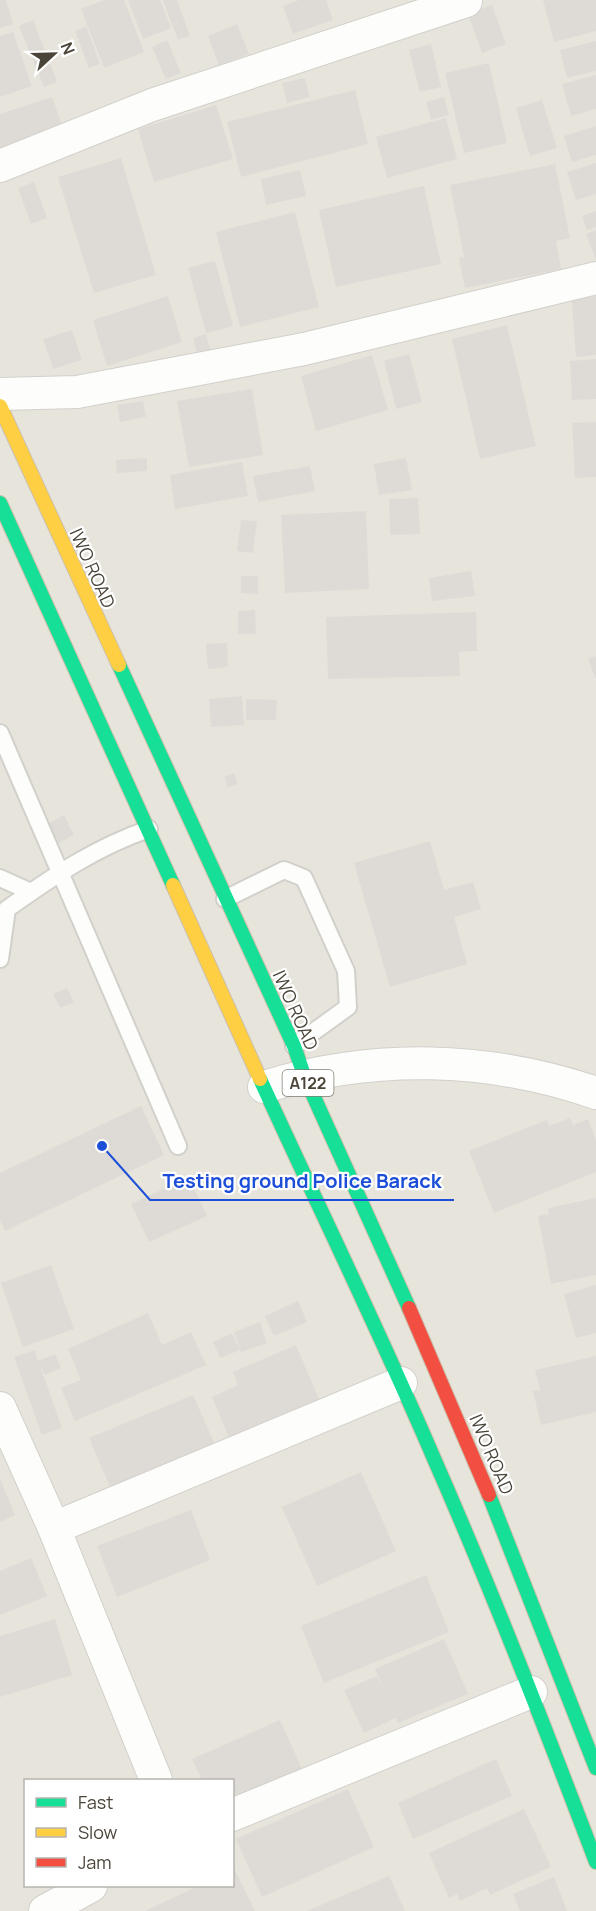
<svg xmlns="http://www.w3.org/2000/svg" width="596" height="1911" viewBox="0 0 596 1911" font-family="Manrope,sans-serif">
<rect width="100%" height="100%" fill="#f4f2ee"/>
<path fill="#e7e4dc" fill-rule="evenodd" d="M0,0H596V1911H0ZM26,1780H232V1886H26Z"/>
<g fill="#dedbd6">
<path d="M0,0H6L13,24L0,28Z"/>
<path d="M104,0H124L144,52L104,68L81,9Z"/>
<path d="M128,0H160L171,28L143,39Z"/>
<path d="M163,0H177L190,36L178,40Z"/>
<path d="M299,0H326L333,20L293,34L283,6Z"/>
<path d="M543,0H596V31L554,42Z"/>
<path d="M492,5L506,44L482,53L468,14Z"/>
<path d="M33,20L57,82L44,87L19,26Z"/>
<path d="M237,24L249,54L219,65L208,36Z"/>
<path d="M86,26L100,64L89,68L75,31Z"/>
<path d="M13,32L32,86L0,97V36Z"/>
<path d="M167,40L181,73L166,79L152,47Z"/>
<path d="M596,41V71L567,78L560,50Z"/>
<path d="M431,44L441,87L420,92L409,50Z"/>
<path d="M489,63L507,143L464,153L445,73Z"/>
<path d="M596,75V109L571,116L562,84Z"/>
<path d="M305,78L310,97L287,103L282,83Z"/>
<path d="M355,90L368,144L241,177L227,122Z"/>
<path d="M52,97L64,131L0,153V114Z"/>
<path d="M444,97L449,115L431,120L426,102Z"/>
<path d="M542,100L557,148L530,156L516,108Z"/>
<path d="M216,105L233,159L154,182L138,129Z"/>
<path d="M446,118L457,159L387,178L376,137Z"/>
<path d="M596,126V155L572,162L564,136Z"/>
<path d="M121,158L156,275L94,293L58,177Z"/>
<path d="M596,163V194L576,200L567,172Z"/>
<path d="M555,164L570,238L556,241L561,269L465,288L459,258L464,257L450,185Z"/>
<path d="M300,170L306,196L266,205L261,179Z"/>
<path d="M34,182L47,218L31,224L18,188Z"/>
<path d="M424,186L441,264L336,287L319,210Z"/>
<path d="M596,211V227L587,230L582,216Z"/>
<path d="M295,212L319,307L240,327L216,232Z"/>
<path d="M596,230V260L586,234Z"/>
<path d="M215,261L233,326L206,333L188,268Z"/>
<path d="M596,289V355L576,357L571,291Z"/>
<path d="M168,296L182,342L107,366L93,320Z"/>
<path d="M507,325L536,446L480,459L452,339Z"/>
<path d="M72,330L82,360L53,369L43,339Z"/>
<path d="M206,334L211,353L198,357L193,338Z"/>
<path d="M409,354L422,402L396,409L384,361Z"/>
<path d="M372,355L388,410L316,431L301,376Z"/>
<path d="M596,359V399L572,400L570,361Z"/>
<path d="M252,389L263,455L189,467L177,401Z"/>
<path d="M143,401L146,417L120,422L117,405Z"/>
<path d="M596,422V477L575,478L572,423Z"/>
<path d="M147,458V471L117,473L116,460Z"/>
<path d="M406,458L412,490L379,495L374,464Z"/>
<path d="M242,462L248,496L175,509L170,475Z"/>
<path d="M310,466L315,491L258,502L253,476Z"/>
<path d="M418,498L420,534L390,535L389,499Z"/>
<path d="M366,511L369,589L285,593L281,515Z"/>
<path d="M241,520L257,521L253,553L237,551Z"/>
<path d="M471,571L475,596L432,601L429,578Z"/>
<path d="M241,576H258V594L241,593Z"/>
<path d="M255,610L256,634H238V611Z"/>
<path d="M476,612L477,651L459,652L460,676L328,679L326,617Z"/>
<path d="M227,643L228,667L208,669L206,644Z"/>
<path d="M596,656V680L588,659Z"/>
<path d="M242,696L244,725L211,727L209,699Z"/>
<path d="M246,699L277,700L276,720H246Z"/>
<path d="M234,773L238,784L228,787L224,777Z"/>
<path d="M64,815L74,835L58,843L48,824Z"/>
<path d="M430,841L444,890L473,882L481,909L454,917L467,964L390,987L354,863Z"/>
<path d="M67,988L74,1002L60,1008L53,994Z"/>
<path d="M141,1106L164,1155L5,1231L0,1220V1173Z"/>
<path d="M570,1118L573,1125L588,1119L596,1140V1172L494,1213L469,1151L547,1120L549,1126Z"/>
<path d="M189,1177L207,1216L149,1242L131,1204Z"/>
<path d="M596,1198V1275L551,1284L538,1216L549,1214L548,1208Z"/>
<path d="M51,1265L74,1329L23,1347L1,1283Z"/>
<path d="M596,1285V1333L576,1338L564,1294Z"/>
<path d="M298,1301L307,1322L274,1336L265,1316Z"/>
<path d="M148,1313L162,1345L191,1332L206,1365L75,1421L61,1388L81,1380L68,1349Z"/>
<path d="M260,1322L267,1343L241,1352L234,1332Z"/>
<path d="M232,1333L240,1350L220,1358L213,1342Z"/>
<path d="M296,1345L320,1402L230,1440L212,1397L238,1385L233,1372Z"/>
<path d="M35,1350L38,1361L55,1354L61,1368L45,1375L39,1363L62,1428L42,1435L14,1357Z"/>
<path d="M596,1356V1412L541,1425L533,1391L540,1390L535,1370Z"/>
<path d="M193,1395L215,1445L111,1489L89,1438Z"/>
<path d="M361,1472L396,1551L317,1586L282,1507Z"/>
<path d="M0,1479L15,1515L0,1522Z"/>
<path d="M191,1510L210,1560L117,1597L97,1546Z"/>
<path d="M31,1558L47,1596L0,1615V1571Z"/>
<path d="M426,1575L449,1632L324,1683L301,1626Z"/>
<path d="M55,1619L72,1675L0,1697V1636Z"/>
<path d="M444,1639L468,1694L398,1723L396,1718L364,1733L344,1690L377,1676L385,1692L375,1669Z"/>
<path d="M280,1720L302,1769L232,1800V1780H202L192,1759Z"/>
<path d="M496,1759L512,1796L413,1839L398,1803Z"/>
<path d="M348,1789L374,1847L262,1897L236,1839Z"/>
<path d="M524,1809L551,1867L490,1895L487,1888L460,1901L457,1894L449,1898L429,1853Z"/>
<path d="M234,1868L255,1911H145L198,1886H232Z"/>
<path d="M389,1876L405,1911H307Z"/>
<path d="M554,1877L567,1911H520L513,1894Z"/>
</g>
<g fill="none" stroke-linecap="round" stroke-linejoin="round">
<defs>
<g id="lane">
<path d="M0,733L178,1146"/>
<path d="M0,878L31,892"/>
<path d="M225,899L284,870L304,878L346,971L348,1007L294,1046"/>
<path d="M0,959L7,909C52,877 96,847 149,829"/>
</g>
<g id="street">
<path d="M0,166L152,105L466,1"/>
<path d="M0,394L77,392L304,349L596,278"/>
<path d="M264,1087C374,1053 488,1056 596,1093"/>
<path d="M0,1408L54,1528L156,1780"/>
<path d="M54,1528L401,1383"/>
<path d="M232,1815L531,1692"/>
<path d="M45,1911L91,1886"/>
</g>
<g id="fast">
<path d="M0,503L173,885"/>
<path d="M119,665L294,1046L304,1075L409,1308"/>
<path d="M260,1079C317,1204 378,1328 432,1454C491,1588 544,1725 596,1862"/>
<path d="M489,1495L596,1768"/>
</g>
<g id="slow">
<path d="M0,406L119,665"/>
<path d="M173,885L260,1079"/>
</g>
<path id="jam" d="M409,1308L489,1495"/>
</defs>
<use href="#lane" stroke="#d2d0cb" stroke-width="20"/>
<use href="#street" stroke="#d2d0cb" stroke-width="34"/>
<use href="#fast" stroke="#ccbfa9" stroke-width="16"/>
<use href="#slow" stroke="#ccbfa9" stroke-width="16"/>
<use href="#jam" stroke="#ccbfa9" stroke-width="16"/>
<use href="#lane" stroke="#fdfdfc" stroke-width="16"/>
<use href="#street" stroke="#fdfdfc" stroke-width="32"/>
<use href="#fast" stroke="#16e098" stroke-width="14"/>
<use href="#slow" stroke="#ffcf43" stroke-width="14"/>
<use href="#jam" stroke="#f24e42" stroke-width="14"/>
</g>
<g text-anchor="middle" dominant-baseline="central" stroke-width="4.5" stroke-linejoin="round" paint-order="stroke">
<rect fill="#fff" stroke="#817c74" stroke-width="1.5" x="282.5" y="1070" width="51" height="26" rx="4.5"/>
<g font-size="16" font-weight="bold" fill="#4b4439">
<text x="308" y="1083">A122</text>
</g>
<g font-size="18" fill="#4b4439" stroke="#fff">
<text transform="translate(93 568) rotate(66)">IWO ROAD</text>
<text transform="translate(296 1010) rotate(66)">IWO ROAD</text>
<text transform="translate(492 1454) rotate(67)">IWO ROAD</text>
</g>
</g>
<path fill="none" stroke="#1d4ed8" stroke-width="2" d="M102 1146L150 1200H454"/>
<circle fill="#1d4ed8" stroke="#fff" stroke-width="2" cx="102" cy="1146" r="6"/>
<g font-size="20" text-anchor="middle" font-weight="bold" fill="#1d4ed8" stroke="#fff" stroke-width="4.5" stroke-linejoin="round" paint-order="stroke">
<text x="302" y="1188">Testing ground Police Barack</text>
</g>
<rect x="24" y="1779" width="210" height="108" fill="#ffffff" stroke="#b7b4b0" stroke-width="1.5"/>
<rect x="36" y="1798" width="30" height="9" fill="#16e098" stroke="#b7b4b0" stroke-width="1.5"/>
<text x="78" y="1809" font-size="18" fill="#4b4439">Fast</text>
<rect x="36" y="1828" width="30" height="9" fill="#ffcf43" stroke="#b7b4b0" stroke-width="1.5"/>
<text x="78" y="1839" font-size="18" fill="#4b4439">Slow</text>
<rect x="36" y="1858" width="30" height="9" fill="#f24e42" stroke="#b7b4b0" stroke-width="1.5"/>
<text x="78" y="1869" font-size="18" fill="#4b4439">Jam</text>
<g transform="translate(54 54) rotate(68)" stroke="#ffffff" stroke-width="4.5" paint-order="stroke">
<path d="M0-4.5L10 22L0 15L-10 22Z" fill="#4b4439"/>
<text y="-9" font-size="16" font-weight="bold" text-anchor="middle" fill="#4b4439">N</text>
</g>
</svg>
